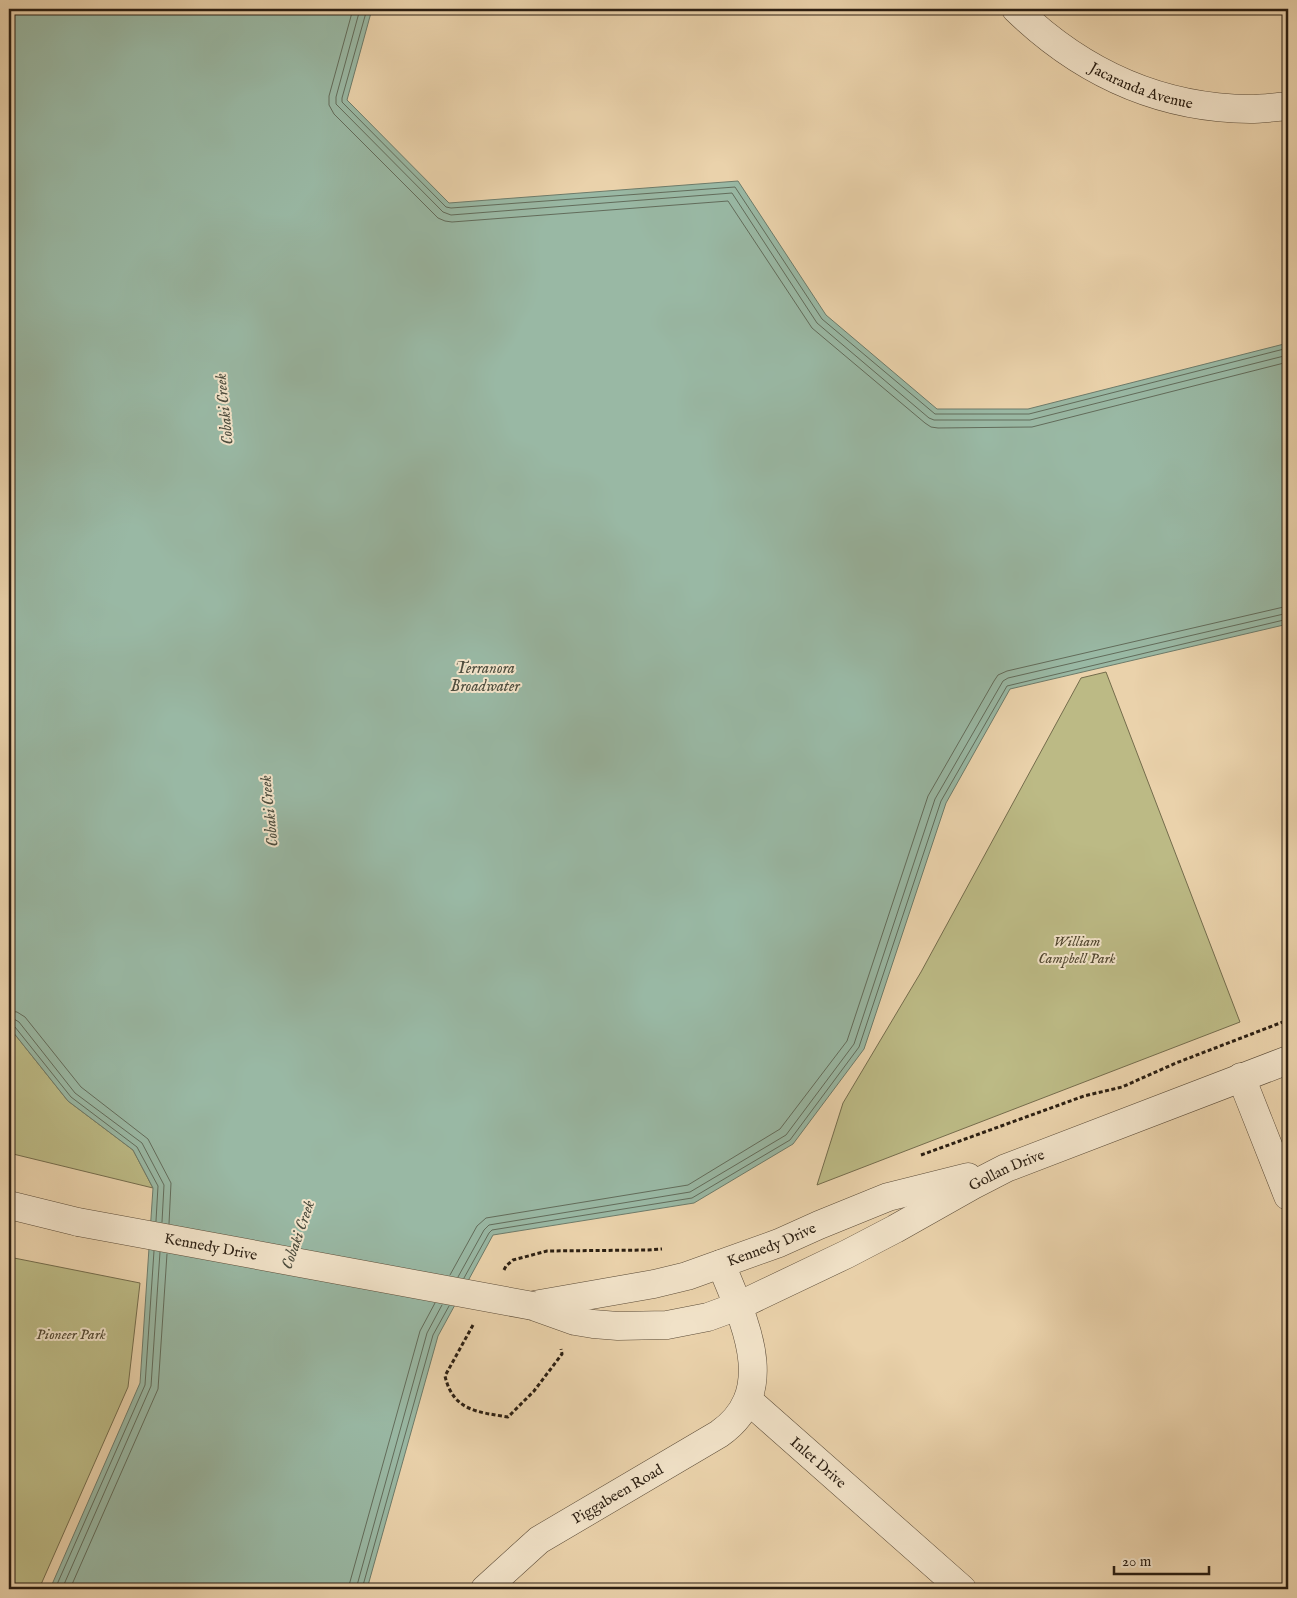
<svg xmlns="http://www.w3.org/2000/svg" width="1297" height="1598" viewBox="0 0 1297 1598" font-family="'IM FELL English',serif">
<rect width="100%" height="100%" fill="#ead2ab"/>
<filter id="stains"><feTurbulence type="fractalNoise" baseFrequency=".004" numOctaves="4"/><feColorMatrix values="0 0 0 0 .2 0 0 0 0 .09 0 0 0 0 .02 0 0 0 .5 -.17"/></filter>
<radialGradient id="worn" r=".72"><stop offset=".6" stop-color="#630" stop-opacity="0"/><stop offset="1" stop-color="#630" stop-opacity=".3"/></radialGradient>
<g fill="#bcba85" stroke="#746c4c">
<path d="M1106,672L1240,1022L817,1185L843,1103L921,972L1081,678Z"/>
<path d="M9,1027L68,1101L133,1150L153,1188L9,1153Z"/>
<path d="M9,1257L140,1283L128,1387L39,1589H9Z"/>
</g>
<path fill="#99b8a4" stroke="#6d7b6a" d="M9,9H372L347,100L449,203L738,181L826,315L937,409H1028L1288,343V624L1010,689L946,803L864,1049L793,1144L694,1203L493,1235L438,1336L367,1589H50L140,1383L153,1188L133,1150L68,1101L9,1027Z"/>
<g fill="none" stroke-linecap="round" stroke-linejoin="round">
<g stroke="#626c5b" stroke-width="1">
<path d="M353,9L329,96V105L334,114L438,218L445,221L452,222L728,201L812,328L925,423L931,427L938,428L1032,427L1288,362"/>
<path d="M360,9L336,97V104L443,212L451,215L732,193L817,323L929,418L934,420H1030L1288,355"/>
<path d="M367,9L342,98V102L446,207L451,208L735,187L822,319L935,414H1029L1288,348"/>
<path d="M9,1011L17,1012L25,1017L81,1087L148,1139L171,1183L169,1224"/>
<path d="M9,1018L14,1019L19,1022L75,1093L142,1143L164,1185L162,1222"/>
<path d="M9,1025L15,1027L71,1097L137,1147L158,1186L156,1221"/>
<path d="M450,1275L477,1226L486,1218L688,1185L780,1129L847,1041L928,796L994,681L998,675L1007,671L1288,606"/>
<path d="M458,1277L484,1230L489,1225L690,1192L786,1135L854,1044L935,799L1003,681L1008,678L1288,613"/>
<path d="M464,1278L489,1233L492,1230L692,1198L790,1140L859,1047L941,801L1007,686L1288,619"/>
<path d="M55,1589L145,1385L154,1251"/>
<path d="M62,1589L151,1386L160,1252"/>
<path d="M70,1589L158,1389L167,1254"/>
<path d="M348,1589L420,1331L435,1303"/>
<path d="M356,1589L427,1333L442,1305"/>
<path d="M362,1589L433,1335L449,1306"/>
</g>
<defs>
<g id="minor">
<path id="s1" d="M1016,9C1081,72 1158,108 1250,109C1263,109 1276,107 1288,106"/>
<path d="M1241,1077L1288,1196"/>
<path d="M9,1205L78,1222"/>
<path id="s2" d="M534,1305L654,1284L687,1276L779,1243L819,1225L888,1197L968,1177"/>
<path id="s3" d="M533,1306L575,1321L593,1324L618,1326L667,1325L708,1317L738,1306L847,1254L895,1229L973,1185L1006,1168L1288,1060"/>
<path id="s4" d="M748,1400L962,1589"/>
<path id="s5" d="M485,1589L539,1540L719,1434C781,1391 743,1319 721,1264"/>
</g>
</defs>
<use href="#minor" stroke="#5c4c38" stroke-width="29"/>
<g stroke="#2c1f12" stroke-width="3" stroke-dasharray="4 2.5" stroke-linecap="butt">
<path d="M921,1155L1084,1096L1122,1087L1176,1063L1288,1020"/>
<path d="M504,1270L506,1266L513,1260L547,1251L648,1250L662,1249"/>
<path d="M473,1325L445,1376C453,1411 478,1412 508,1417L534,1391L562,1354L561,1349"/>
</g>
<use href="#minor" stroke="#f1e2c8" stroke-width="28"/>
<defs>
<g id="minor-bridge">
<path id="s6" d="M78,1222L533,1306"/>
</g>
</defs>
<use href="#minor-bridge" stroke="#5c4c38" stroke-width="29" stroke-linecap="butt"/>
<use href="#minor-bridge" stroke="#f1e2c8" stroke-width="28"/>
</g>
<g text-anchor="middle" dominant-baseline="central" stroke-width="4" stroke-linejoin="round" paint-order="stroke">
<g font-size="15" fill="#2c1f12" stroke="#f1e2c8">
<text stroke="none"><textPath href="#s1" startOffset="149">Jacaranda Avenue</textPath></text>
<text stroke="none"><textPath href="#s3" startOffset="512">Gollan Drive</textPath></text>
<text stroke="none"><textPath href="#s2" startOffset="246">Kennedy Drive</textPath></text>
<text stroke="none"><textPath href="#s6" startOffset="135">Kennedy Drive</textPath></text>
<text stroke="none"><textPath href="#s4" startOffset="94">Inlet Drive</textPath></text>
<text stroke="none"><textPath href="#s5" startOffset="164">Piggabeen Road</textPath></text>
</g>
<g font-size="15" font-style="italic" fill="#50462f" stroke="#f1e2c8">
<text x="1077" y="941">William<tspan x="1077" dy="17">Campbell Park</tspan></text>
<text x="71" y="1334">Pioneer Park</text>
</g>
<g font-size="16" font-style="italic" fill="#4d4d3e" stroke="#f1e2c8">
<text transform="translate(225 409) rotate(-96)">Cobaki Creek</text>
<text x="485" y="669">Terranora<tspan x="485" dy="18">Broadwater</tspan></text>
<text transform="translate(270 811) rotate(-96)">Cobaki Creek</text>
<text transform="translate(299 1235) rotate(-71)">Cobaki Creek</text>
</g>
</g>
<rect width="1297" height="1598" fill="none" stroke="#ead2ab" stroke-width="30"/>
<rect x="10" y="10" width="1277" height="1578" fill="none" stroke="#2c1f12" stroke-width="2.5"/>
<rect x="15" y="15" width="1267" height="1568" fill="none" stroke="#2c1f12"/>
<path d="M1114 1566v8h95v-8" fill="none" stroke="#2c1f12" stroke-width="2.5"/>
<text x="1122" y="1566" font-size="15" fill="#2c1f12" stroke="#f1e2c8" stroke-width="4" paint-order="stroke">20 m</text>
<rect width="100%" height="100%" filter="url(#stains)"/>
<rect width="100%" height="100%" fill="url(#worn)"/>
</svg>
